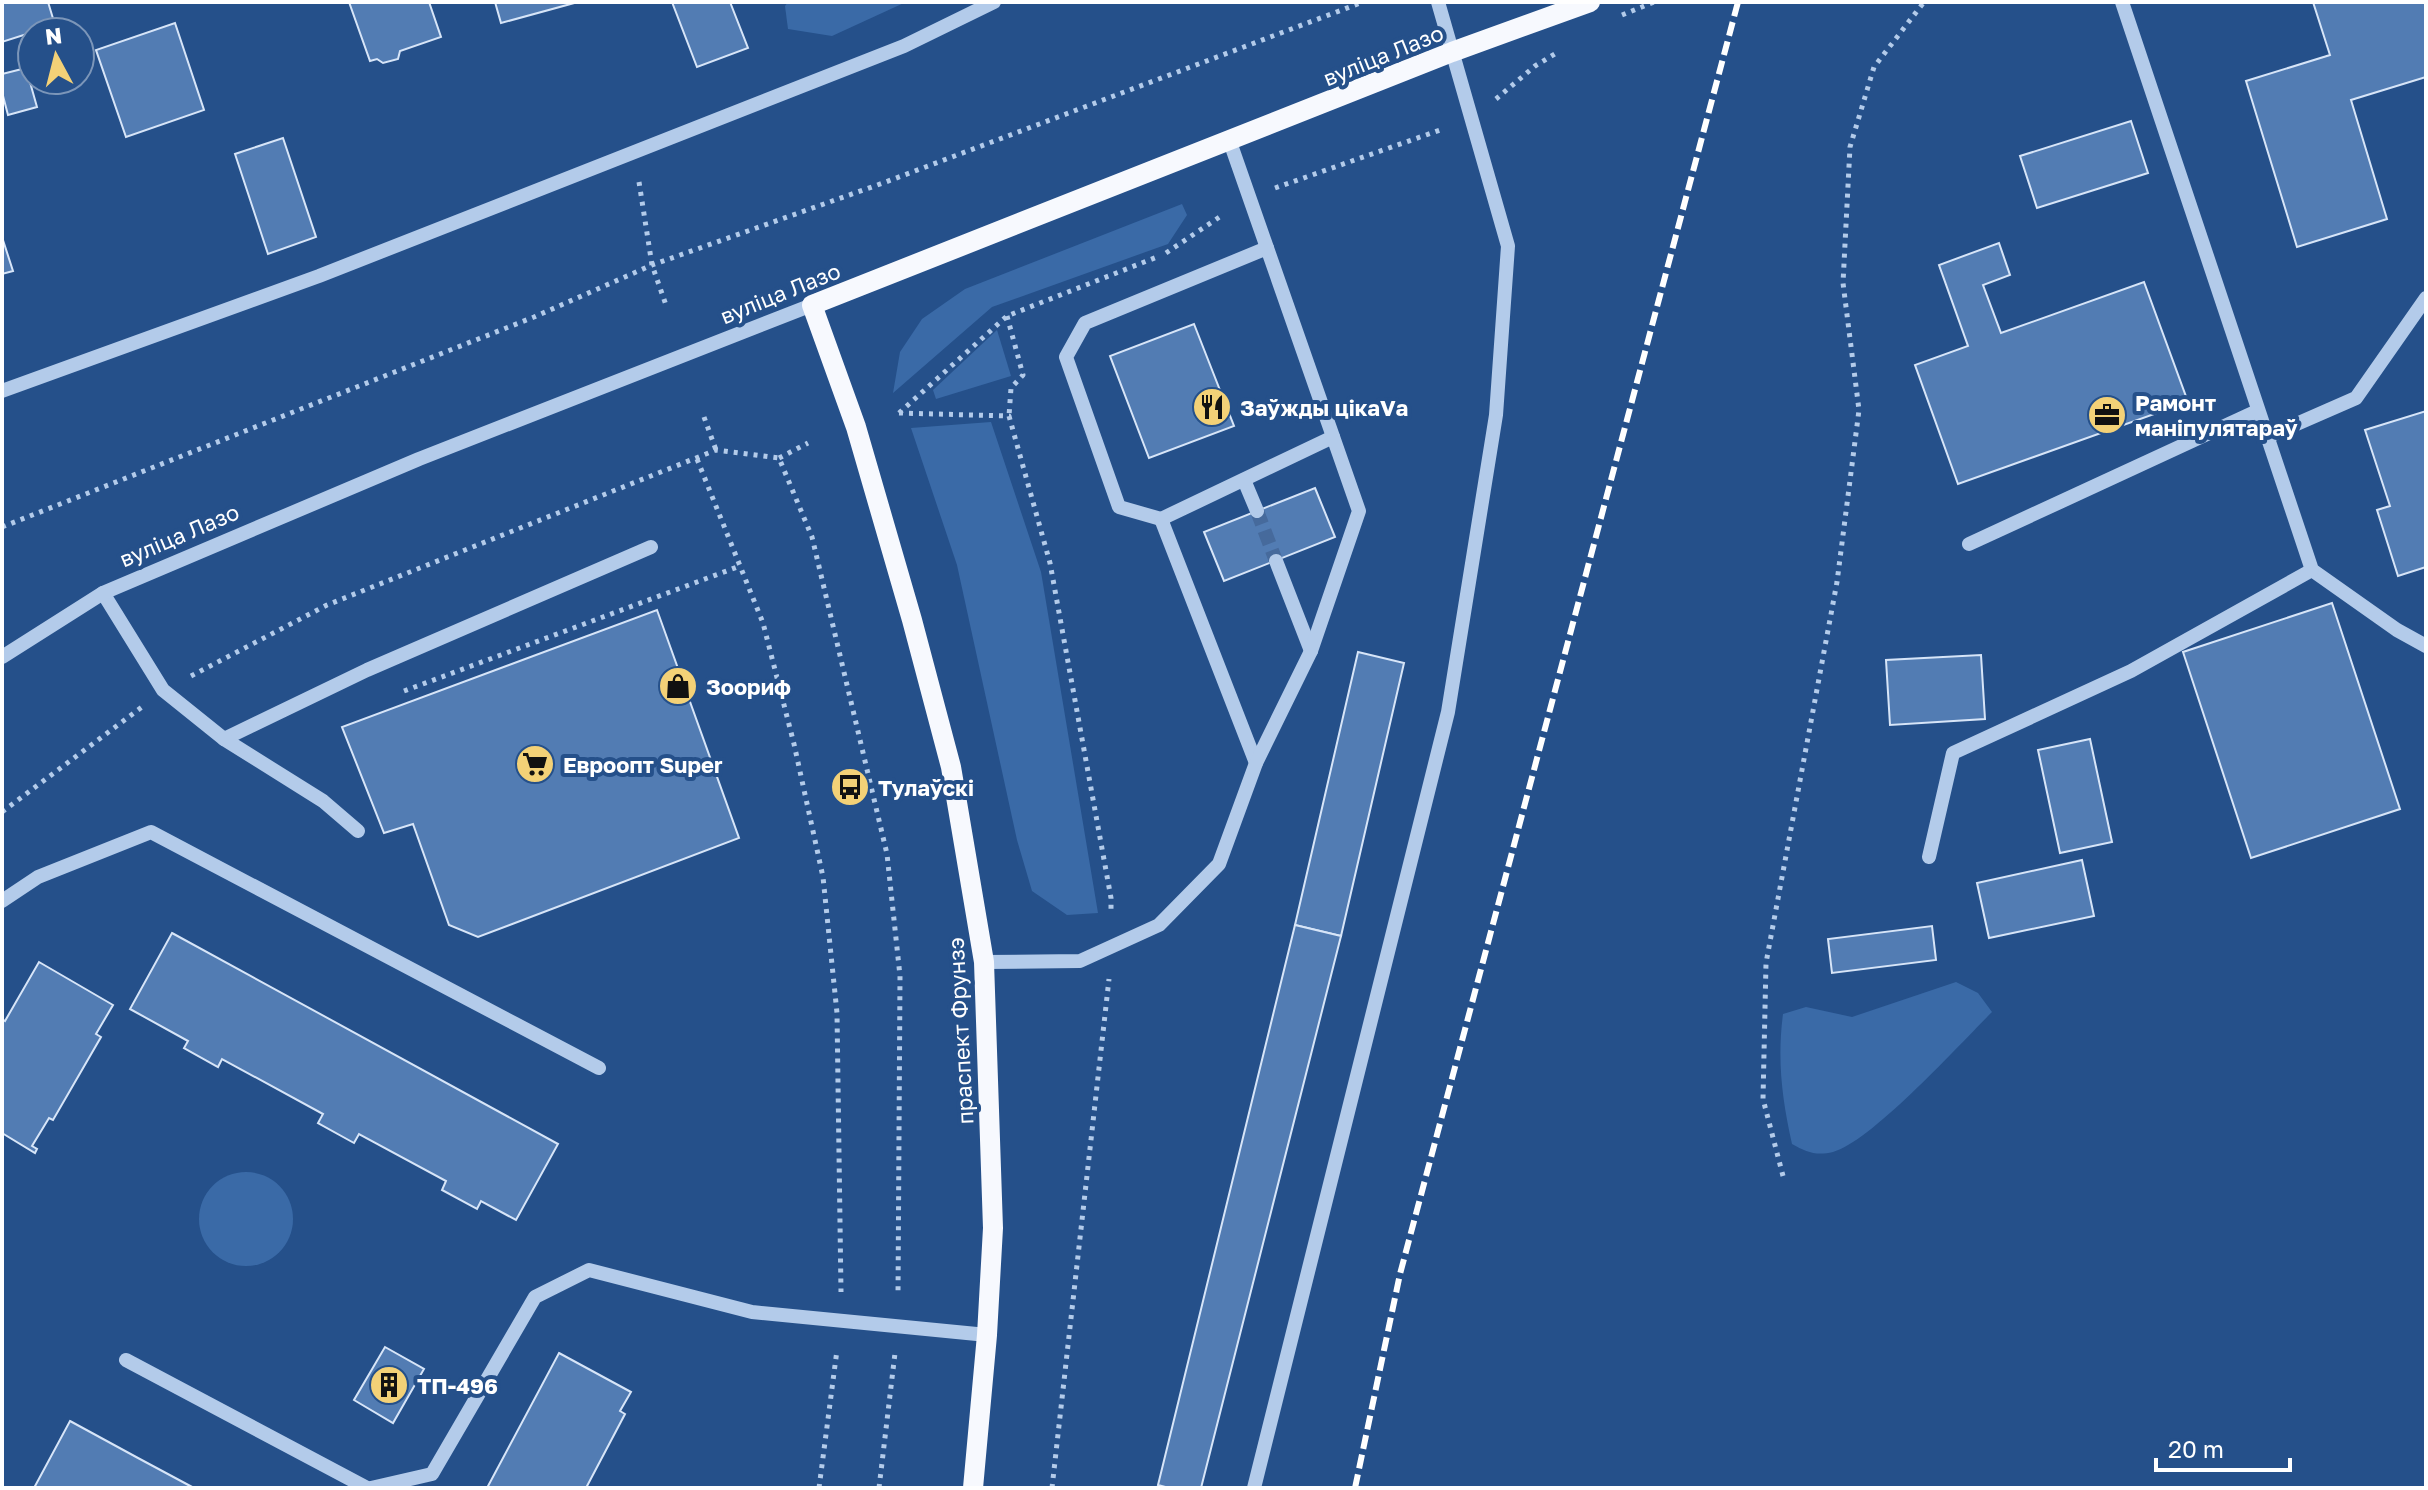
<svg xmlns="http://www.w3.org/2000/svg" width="2428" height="1490" viewBox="0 0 2428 1490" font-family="'Golos Text',sans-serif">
<rect width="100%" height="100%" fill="#25508a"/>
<g fill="#3a6aa7">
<path d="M788,2H906L832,36L788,29L785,6Z"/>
<path d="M1182,204L1187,215L1168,244L992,307L893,393L900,352L922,319L965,289Z"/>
<path d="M997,330L1011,376L936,399L933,390Z"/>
<path d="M991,422L1041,572L1098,913L1067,915L1032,891L1017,840L957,565L911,428Z"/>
<path d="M1956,982L1978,993L1992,1012C1960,1044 1871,1142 1833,1152C1816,1156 1806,1152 1792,1144C1782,1099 1777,1060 1783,1014L1806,1007L1852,1017Z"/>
<circle cx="246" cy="1219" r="47"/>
</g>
<g fill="#527cb3" stroke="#d7e5f8" stroke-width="2">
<path d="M2,2H48L55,25L2,42Z"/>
<path d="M349,2H429L441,37L400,51L398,59L383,63L377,59L370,61Z"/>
<path d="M495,2H578L501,23Z"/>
<path d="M672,2H730L748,48L697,67Z"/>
<path d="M2313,2H2426V77L2351,100L2387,219L2297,247L2246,81L2330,55Z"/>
<path d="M175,23L204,110L126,137L96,50Z"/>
<path d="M26,68L37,107L8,115L2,92V74Z"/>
<path d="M2131,121L2148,173L2037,208L2020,156Z"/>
<path d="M283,138L316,237L268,254L235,154Z"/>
<path d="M2,237L13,271L2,274Z"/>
<path d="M1999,243L2010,275L1983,285L2001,333L2144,282L2188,402L1958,484L1915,365L1968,346L1939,265Z"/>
<path d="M1194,324L1234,426L1149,458L1110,356Z"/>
<path d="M2426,411V567L2398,576L2377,510L2390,506L2365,430Z"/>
<path d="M1315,488L1335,537L1224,581L1204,532Z"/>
<path d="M2332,603L2400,809L2251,858L2183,652Z"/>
<path d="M657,610L739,838L478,937L449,925L413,824L384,833L342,727Z"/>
<path d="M1358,652L1404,663L1341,936L1295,925Z"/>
<path d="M1981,655L1985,719L1890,725L1886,660Z"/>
<path d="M2090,739L2112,842L2060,853L2038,750Z"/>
<path d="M2082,860L2094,916L1989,938L1977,883Z"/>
<path d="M1295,925L1341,936L1201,1488H1169L1158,1485Z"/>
<path d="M1932,926L1936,960L1832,973L1828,939Z"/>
<path d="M172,933L558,1144L516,1220L481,1201L477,1209L442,1190L446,1181L359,1134L354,1143L318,1123L323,1114L222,1059L218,1067L184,1048L188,1041L130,1009Z"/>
<path d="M39,962L113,1005L96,1034L101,1037L53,1120L49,1118L32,1146L37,1149L35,1153L2,1133V1019L5,1021Z"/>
<path d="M385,1347L424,1369L393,1423L354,1400Z"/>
<path d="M559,1353L631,1392L620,1411L625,1414L586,1488H487Z"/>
<path d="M70,1421L138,1458L194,1488H34Z"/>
</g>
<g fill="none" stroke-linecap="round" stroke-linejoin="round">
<path stroke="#466a9c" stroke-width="14" stroke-dasharray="14 7" stroke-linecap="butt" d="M1257,511L1276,561"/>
<g stroke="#b3cbea" stroke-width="5" stroke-dasharray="4 6" stroke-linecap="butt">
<path d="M1622,15L1654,2"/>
<path d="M1496,99L1535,66L1558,52"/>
<path d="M639,182L652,265L666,305"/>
<path d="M1275,188L1443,129"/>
<path d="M1166,253L1224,214"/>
<path d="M1007,316L1023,375L1011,388L1009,416"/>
<path d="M899,413L1009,416L1050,563L1111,898V913"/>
<path d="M899,413L1007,316L1157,257"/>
<path d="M704,417L716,450"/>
<path d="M779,458L808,443"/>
<path d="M697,459L763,623L794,744L823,877L837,1013L841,1292"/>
<path d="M2,527L534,317L652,265L883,183L1363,2"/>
<path d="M191,676L327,605L716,450L779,458L812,537L887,854L900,976L898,1296"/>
<path d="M404,691L740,566"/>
<path d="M2,812L142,707"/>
<path d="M1783,1176L1763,1099L1766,963L1837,582L1859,410L1843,283L1850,147L1874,67L1924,2"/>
<path d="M819,1488L837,1350"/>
<path d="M879,1488L895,1353"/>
<path d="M1052,1488L1109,979"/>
</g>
<g stroke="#b3cbea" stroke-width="14">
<path d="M2122,2L2312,570L2397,630L2426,646"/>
<path d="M2,391L319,276L904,46L994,2"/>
<path d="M2269,436L2356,398L2426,298"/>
<path d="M1244,480L1257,511"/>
<path d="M1161,519L1119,507L1066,357L1085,323L1267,248"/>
<path d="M1969,544L2257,411"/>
<path d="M1276,561L1311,651"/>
<path d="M103,593L163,690L224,739L367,670L651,547"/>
<path d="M2,657L103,593L419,459L812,305"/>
<path d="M224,739L323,801L358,831"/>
<path d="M1256,763L1161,519L1333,437"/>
<path d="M1929,857L1953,753L2131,671L2312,570"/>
<path d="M2,901L38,877L151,832L599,1068"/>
<path d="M984,962L1080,961L1159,925L1219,864L1256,763L1311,651L1359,511L1230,142"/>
<path d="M126,1360L367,1488"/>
<path d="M371,1488L432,1474L535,1297L589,1270L752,1312L987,1335"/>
<path d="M1254,1488L1448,712L1496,415L1508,246L1438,2"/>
</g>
<path stroke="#f7f9fe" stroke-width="20" d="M973,1488L987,1335L993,1228L984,962L951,767L912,620L856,427L812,305L1452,52L1590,2"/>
<path stroke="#fff" stroke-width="6" stroke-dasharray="14 6" stroke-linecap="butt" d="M1355,1488L1400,1274L1738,2"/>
</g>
<defs>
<symbol id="restaurant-disc" viewBox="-11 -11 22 22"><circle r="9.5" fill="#f3d177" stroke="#25508a"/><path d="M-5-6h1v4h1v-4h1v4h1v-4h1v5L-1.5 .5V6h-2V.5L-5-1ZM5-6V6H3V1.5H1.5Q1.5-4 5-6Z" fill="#111"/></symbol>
<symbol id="office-disc" viewBox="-11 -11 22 22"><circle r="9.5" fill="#f3d177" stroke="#25508a"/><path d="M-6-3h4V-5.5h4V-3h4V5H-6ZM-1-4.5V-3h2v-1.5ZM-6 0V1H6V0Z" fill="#111"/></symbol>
<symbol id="shop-disc" viewBox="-11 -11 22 22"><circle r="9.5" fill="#f3d177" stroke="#25508a"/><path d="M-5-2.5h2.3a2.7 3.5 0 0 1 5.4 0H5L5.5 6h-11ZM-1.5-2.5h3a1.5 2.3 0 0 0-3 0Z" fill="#111"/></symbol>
<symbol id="supermarket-disc" viewBox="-11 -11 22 22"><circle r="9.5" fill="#f3d177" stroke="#25508a"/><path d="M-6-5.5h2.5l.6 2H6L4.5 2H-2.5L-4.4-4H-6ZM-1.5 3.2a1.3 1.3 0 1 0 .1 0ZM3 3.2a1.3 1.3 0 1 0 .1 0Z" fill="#111"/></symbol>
<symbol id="bus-disc" viewBox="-11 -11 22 22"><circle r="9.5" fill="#f3d177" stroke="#25508a"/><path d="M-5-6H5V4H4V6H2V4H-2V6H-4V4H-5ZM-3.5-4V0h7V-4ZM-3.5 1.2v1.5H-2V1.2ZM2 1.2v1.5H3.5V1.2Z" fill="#111"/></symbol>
<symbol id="building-disc" viewBox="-11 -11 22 22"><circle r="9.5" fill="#f3d177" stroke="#25508a"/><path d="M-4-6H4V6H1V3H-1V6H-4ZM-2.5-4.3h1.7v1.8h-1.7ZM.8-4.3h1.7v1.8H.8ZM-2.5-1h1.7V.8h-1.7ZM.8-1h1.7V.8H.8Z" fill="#111"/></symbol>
</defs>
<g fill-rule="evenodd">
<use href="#restaurant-disc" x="1190" y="385" width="44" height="44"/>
<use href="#office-disc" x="2085" y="393" width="44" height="44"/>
<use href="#shop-disc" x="656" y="664" width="44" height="44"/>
<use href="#supermarket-disc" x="513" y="742" width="44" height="44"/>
<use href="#bus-disc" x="828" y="765" width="44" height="44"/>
<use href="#building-disc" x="367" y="1363" width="44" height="44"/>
</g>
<g text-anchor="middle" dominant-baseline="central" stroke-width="8" stroke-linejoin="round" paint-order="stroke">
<g font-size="22" fill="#fff" stroke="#25508a">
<text transform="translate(1383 55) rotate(-22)">вуліца Лазо</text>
<text transform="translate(780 293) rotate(-22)">вуліца Лазо</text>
<text transform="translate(179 535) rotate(-23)">вуліца Лазо</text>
<text transform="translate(960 1031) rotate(-93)">праспект Фрунзэ</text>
</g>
<g font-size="22" font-weight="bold" fill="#fff" stroke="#25508a" text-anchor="start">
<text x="2135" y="402">Рамонт<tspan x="2135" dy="25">маніпулятараў</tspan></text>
<text x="1240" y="407">Заўжды цікаVа</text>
<text x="706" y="686">Зоориф</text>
<text x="563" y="764">Евроопт Super</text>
<text x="878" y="787">Тулаўскі</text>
<text x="417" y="1385">ТП-496</text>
</g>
</g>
<rect width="2428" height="1490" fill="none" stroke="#ffffff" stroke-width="8"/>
<g transform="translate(56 56) rotate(353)"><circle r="38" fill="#25508a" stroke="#7c96b9" stroke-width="2"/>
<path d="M0-6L14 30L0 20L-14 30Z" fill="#f3d177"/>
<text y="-12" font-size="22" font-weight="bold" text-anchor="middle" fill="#ffffff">N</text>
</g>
<path d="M2156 1458v12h134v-12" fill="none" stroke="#ffffff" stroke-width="4"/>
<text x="2168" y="1458" font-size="24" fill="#ffffff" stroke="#25508a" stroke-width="6" paint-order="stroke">20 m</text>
</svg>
